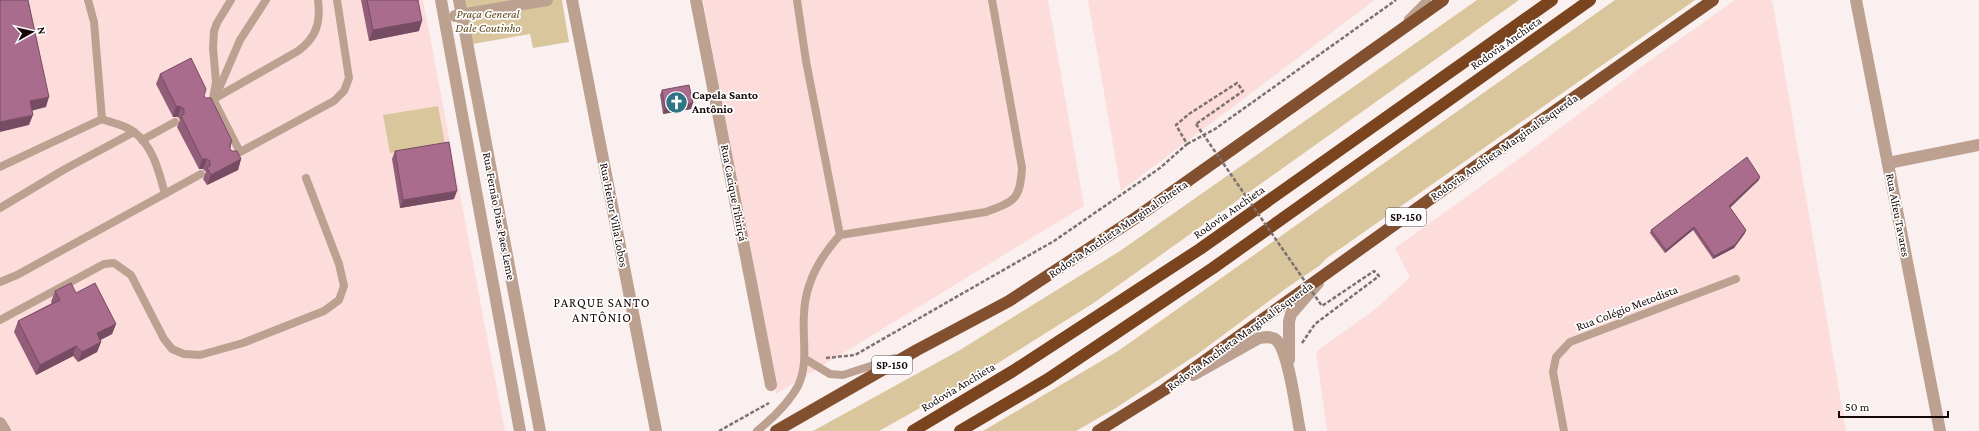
<svg xmlns="http://www.w3.org/2000/svg" width="1979" height="431" viewBox="0 0 1979 431" font-family="'Crimson Pro',serif">
<rect width="100%" height="100%" fill="#f9f0ef"/>
<g fill="#fddddc">
<path d="M0,0H423L505,431H0Z"/>
<path d="M703,0H1048L1084,206L776,394Z"/>
<path d="M1088,0H1375L1121,191Z"/>
<path d="M1735,0H1771L1773,4L1846,431H1327L1316,352L1378,307L1410,277L1395,248L1523,156L1641,67Z"/>
</g>
<g fill="#d9c69c">
<path d="M464,0H562L569,42L533,48L530,34L472,44Z"/>
<path d="M1477,0H1519L1092,304L979,375L879,431H813L960,350L1120,251Z"/>
<path d="M1615,0H1695L1327,258L1319,266L1288,287L1199,353L1116,408L1076,431H983L1118,351Z"/>
<path d="M438,106L445,144L390,153L383,115Z"/>
</g>
<g fill="none" stroke-linecap="round" stroke-linejoin="round">
<g stroke="#7d7271" stroke-width="2.5" stroke-dasharray="4 2" stroke-linecap="butt">
<path d="M1187,144L1215,129L1396,0"/>
<path d="M1302,343L1315,324L1379,276L1374,271L1322,306"/>
<path d="M826,358L855,355L1054,241L1160,168L1187,144L1176,125L1189,114L1237,83L1243,91L1196,124"/>
<path d="M719,431L769,403"/>
</g>
<g stroke="#bca190" stroke-width="8">
<path d="M88,0L94,22L102,119C112,123 125,125 134,132C153,146 159,172 165,194"/>
<path d="M231,0L217,23L214,31L213,48L216,82L213,99L240,152"/>
<path d="M797,0L806,61L840,235"/>
<path d="M1408,19L1427,0"/>
<path d="M218,91L240,40L266,0"/>
<path d="M205,104L298,51C316,38 321,23 318,0"/>
<path d="M142,140L175,122"/>
<path d="M231,157L334,101L344,91L349,78L337,0"/>
<path d="M0,167L102,119"/>
<path d="M0,208L65,169L134,132"/>
<path d="M0,282L17,275L201,174"/>
<path d="M0,320L104,264L114,263L131,275L164,339L172,349L184,354L200,355L243,343L324,311L339,300L344,286L339,264L306,178"/>
<path d="M805,359L830,374L843,375L895,358"/>
<path d="M757,431C773,418 788,404 798,386C809,363 802,338 804,314C805,283 820,257 840,235L986,212C1015,201 1020,200 1022,168L992,0"/>
<path d="M1564,431L1553,372L1556,357L1570,342L1736,279"/>
</g>
<g stroke="#bca190" stroke-width="12">
<path d="M441,0L520,431"/>
<path d="M459,0L540,431"/>
<path d="M572,0L656,431"/>
<path d="M696,0L771,385"/>
<path d="M1856,0L1940,431"/>
<path d="M455,16L547,0"/>
<path d="M1888,163L1979,145"/>
<path d="M1289,360V321L1291,314L1318,283"/>
<path d="M1193,375L1259,338C1265,337 1270,336 1275,339C1289,348 1296,413 1300,431"/>
<path d="M0,423L5,431"/>
</g>
<g stroke="#83502f" stroke-width="12">
<path d="M776,431L917,350L1009,301L1137,217L1443,0"/>
<path d="M1098,431L1164,390L1479,164L1713,0"/>
</g>
<g stroke="#7a441f" stroke-width="12">
<path d="M913,431L1013,371L1200,249L1552,0"/>
<path d="M960,431L1048,379L1213,268L1590,0"/>
</g>
<path stroke="#7d7271" stroke-width="2.5" stroke-dasharray="4 2" stroke-linecap="butt" d="M1196,124L1322,306"/>
</g>
<g fill="#915d78">
<path d="M361,0H418L419,31L369,41Z"/>
<path d="M160,74L204,96L232,141L230,149L241,159L238,170L207,185L203,179L206,172L203,169H199L177,127L180,120L178,117H173L156,84Z"/>
<path d="M662,90L691,109L663,114L660,95Z"/>
<path d="M395,151L454,199L400,208L392,159Z"/>
<path d="M1759,180L1730,208L1745,233L1734,248L1713,259L1693,230L1665,253L1650,233L1651,230Z"/>
<path d="M55,291L76,293L116,324L112,334L100,340L101,342L97,352L78,362L73,356L36,375L14,332L18,321L52,303L51,302Z"/>
</g>
<g fill="#764c62">
<path d="M422,21L419,31L369,41L373,30Z"/>
<path d="M49,97L46,107L27,112L30,101Z"/>
<path d="M693,103L691,109L663,114L665,108Z"/>
<path d="M176,106L181,107L178,117H173Z"/>
<path d="M33,115L29,125L0,132V122Z"/>
<path d="M202,159H207L203,169H199Z"/>
<path d="M241,159L238,170L207,185L211,175Z"/>
<path d="M1760,177L1759,180L1728,209L1729,206Z"/>
<path d="M457,191L454,199L400,208L403,200Z"/>
<path d="M1694,227L1693,230L1665,253L1666,250Z"/>
<path d="M1746,230L1745,233L1734,248L1713,259L1714,256Z"/>
<path d="M116,324L112,334L93,344L97,333Z"/>
<path d="M101,342L97,352L78,362L82,352Z"/>
<path d="M76,346L73,356L36,375L40,365Z"/>
</g>
<g fill="#a96c8c" stroke="#764c62">
<path d="M0,0H28L49,97L30,101L33,115L0,122Z"/>
<path d="M367,0H418L422,21L373,30Z"/>
<path d="M191,58L206,89L204,96L206,98H211L232,141L230,144V149L232,151H237L241,159L211,175L207,168L210,166V161L207,159H202L181,116L184,114V109L181,107L176,106L160,74Z"/>
<path d="M689,85L693,103L665,108L662,90Z"/>
<path d="M449,142L457,191L403,200L395,151Z"/>
<path d="M1747,157L1760,177L1729,206L1746,230L1735,245L1714,256L1694,227L1666,250L1651,230Z"/>
<path d="M71,283L76,293L95,283L116,324L97,333L101,342L82,352L76,346L40,365L18,321L60,300L55,291Z"/>
</g>
<defs>
<symbol id="church-disc" viewBox="-11 -11 22 22"><circle r="9.5" fill="#317585" stroke="#fff"/><path d="M-1.2-6h2.4v3.5h3.3v2.4h-3.3V6h-2.4V-.1h-3.3v-2.4h3.3Z" fill="#fff"/></symbol>
</defs>
<g fill-rule="evenodd">
<use href="#church-disc" x="664" y="90" width="25" height="25"/>
</g>
<g text-anchor="middle" dominant-baseline="central" stroke-width="3.5" stroke-linejoin="round" paint-order="stroke">
<g fill="#fff" stroke="#5c5252" stroke-width="1">
<rect x="1386" y="208" width="40" height="18" rx="3"/>
<rect x="872" y="356" width="40" height="18" rx="3"/>
</g>
<g font-size="11" font-weight="bold" fill="#160808">
<text x="1406" y="217">SP-150</text>
<text x="892" y="365">SP-150</text>
</g>
<g font-size="12" font-style="italic" fill="#5c4716" stroke="#fff">
<text x="488" y="14">Praça General<tspan x="488" dy="14">Dale Coutinho</tspan></text>
</g>
<g font-size="12" fill="#160808" stroke="#fff">
<text transform="translate(1506 43) rotate(-35)">Rodovia Anchieta</text>
<text transform="translate(1504 147) rotate(-35)">Rodovia Anchieta Marginal Esquerda</text>
<text transform="translate(734 193) rotate(79)">Rua Cacique Tibiriçá</text>
<text transform="translate(1229 212) rotate(-35)">Rodovia Anchieta</text>
<text transform="translate(614 215) rotate(79)">Rua Heitor Villa Lobos</text>
<text transform="translate(1898 215) rotate(79)">Rua Alfeu Tavares</text>
<text transform="translate(499 216) rotate(79)">Rua Fernão Dias Paes Leme</text>
<text transform="translate(1118 229) rotate(-34)">Rodovia Anchieta Marginal Direita</text>
<text transform="translate(1627 308) rotate(-21)">Rua Colégio Metodista</text>
<text transform="translate(1240 336) rotate(-36)">Rodovia Anchieta Marginal Esquerda</text>
<text transform="translate(958 387) rotate(-31)">Rodovia Anchieta</text>
</g>
<g font-size="12" font-weight="bold" fill="#160808" stroke="#fff" text-anchor="start">
<text x="692" y="95">Capela Santo<tspan x="692" dy="14">Antônio</tspan></text>
</g>
<g font-size="13" letter-spacing="1" fill="#160808" stroke="#fff">
<text x="602" y="302">PARQUE SANTO<tspan x="602" dy="15">ANTÔNIO</tspan></text>
</g>
</g>
<g transform="translate(32 32) rotate(82)" stroke="#ffffff" stroke-width="3" paint-order="stroke">
<path d="M0-3L7 15L0 10L-7 15Z" fill="#160808"/>
<text y="-6" font-size="11" font-weight="bold" text-anchor="middle" fill="#160808">N</text>
</g>
<path d="M1839 411v6h109v-6" fill="none" stroke="#160808" stroke-width="2"/>
<text x="1845" y="411" font-size="12" fill="#160808" stroke="#ffffff" stroke-width="3" paint-order="stroke">50 m</text>
</svg>
